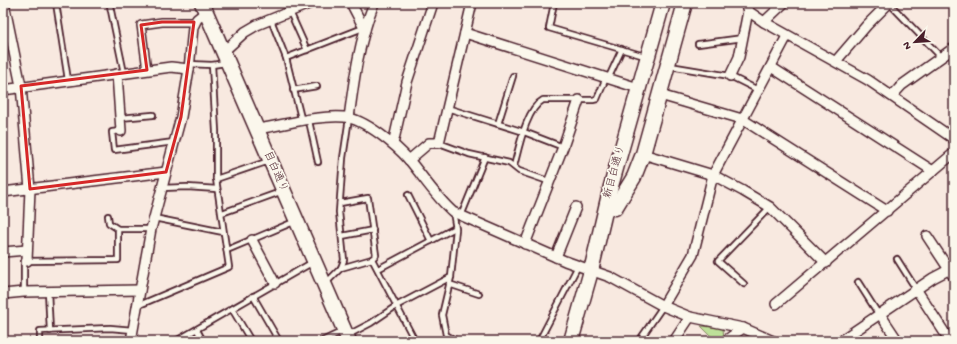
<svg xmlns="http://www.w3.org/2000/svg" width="957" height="344" viewBox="0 0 957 344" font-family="'Gochi Hand','Klee One',sans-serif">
<rect width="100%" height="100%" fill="#f8e9e0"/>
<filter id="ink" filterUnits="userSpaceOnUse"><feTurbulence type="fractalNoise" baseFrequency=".025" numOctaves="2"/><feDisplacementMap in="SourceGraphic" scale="8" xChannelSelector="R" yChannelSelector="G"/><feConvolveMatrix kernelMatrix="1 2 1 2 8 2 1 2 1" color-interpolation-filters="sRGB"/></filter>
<g filter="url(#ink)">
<path fill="#bee099" stroke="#848062" d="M701,326L723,328L724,339L716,341Z"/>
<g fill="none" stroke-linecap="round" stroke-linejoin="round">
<defs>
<g id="service">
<path d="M56,3L68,80"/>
<path d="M554,3L549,28L641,55"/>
<path d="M889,3L941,57"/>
<path d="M953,3L954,5"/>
<path d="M110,6L124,73"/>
<path d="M290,12L307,50"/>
<path d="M271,20L286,58L302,122"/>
<path d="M698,44L743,38"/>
<path d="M286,58L363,28"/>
<path d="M189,64L212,65L225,63"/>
<path d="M670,66L730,76L758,90"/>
<path d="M608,79L622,49"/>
<path d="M293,90L317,86"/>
<path d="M447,108L524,132L563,147"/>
<path d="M120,118L153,115"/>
<path d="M309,121L318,162"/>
<path d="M498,124L513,76"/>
<path d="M121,131L112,132L114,150L174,142"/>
<path d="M439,143L469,154L509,163L519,171L548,181"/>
<path d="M514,166C519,148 526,109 543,100H593L597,99L606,78"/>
<path d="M216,179L269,161"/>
<path d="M162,188L187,187L217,189"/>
<path d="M408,195L431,241"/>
<path d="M340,203L368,198L376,255L372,259"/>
<path d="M453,212L456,229L451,277L442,315L446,335L457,341"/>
<path d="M222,213L283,191"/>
<path d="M108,216L109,223L118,229"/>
<path d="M461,216L485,157"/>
<path d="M154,218L223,232"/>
<path d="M342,236L373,230"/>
<path d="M227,250L296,221"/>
<path d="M897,259L916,289"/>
<path d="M341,268L372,259L415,341"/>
<path d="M378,269L455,228"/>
<path d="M858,282L879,315"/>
<path d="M326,283L341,268L344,260L339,212L343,158L349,118"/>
<path d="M449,284L479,294"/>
<path d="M744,284L718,261L770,207"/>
<path d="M48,291L50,331"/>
<path d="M24,292V261L118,260V229H151"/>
<path d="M253,296L279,341"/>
<path d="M137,306L229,267L216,179V131L212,65"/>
<path d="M232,309L251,341"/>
<path d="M197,330L203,341"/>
<path d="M348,335L371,323L396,306L451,277"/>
<path d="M40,341V331L110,328L133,330"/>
<path d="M176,341L313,262"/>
<path d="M322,341L343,331"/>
<path d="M539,341L578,266"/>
<path d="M639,341L663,306"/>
</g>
<path id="pedestrian" d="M147,70L141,25L162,22H194"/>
<g id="minor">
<path d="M4,3L21,86L30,189L27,261"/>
<path d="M351,3L365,30"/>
<path d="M745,3L748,11L764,22L868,80L954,139"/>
<path d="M764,22L784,3"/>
<path d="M465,33L632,86"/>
<path d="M223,52L245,32L257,25L311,3"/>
<path d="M836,61L867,25L889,3"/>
<path d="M771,67L933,171"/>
<path d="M117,74L121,131"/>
<path d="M730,76L739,57L748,11"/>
<path d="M3,90L171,67L189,69"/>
<path d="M660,95L742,119L887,211"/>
<path d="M892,96L902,85L954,48"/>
<path d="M349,118C354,79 359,41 374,3"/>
<path d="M257,129C285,125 316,115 344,117C365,119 397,146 410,161C424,178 436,197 453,212L565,261L610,277L663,306L690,317L743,328L773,341"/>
<path d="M393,144L407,82L433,3"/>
<path d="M643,154L713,175L743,191L770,207L826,263"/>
<path d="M409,160L429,143H439L472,3"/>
<path d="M3,192L166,172"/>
<path d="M927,236L954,277"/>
<path d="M252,240L275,283"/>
<path d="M525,244L563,147L579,100"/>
<path d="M3,252L27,250"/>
<path d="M556,257L576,207"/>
<path d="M916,289L950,341"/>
<path d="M3,294L24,292L140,290"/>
<path d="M776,304L954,153"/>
<path d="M663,306L693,255L713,175L787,36"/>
<path d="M880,314L898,341"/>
<path d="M131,341L151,229L181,117L189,69L193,27L197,19L206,12"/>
<path d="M674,341L690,317"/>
<path d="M725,341L743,328"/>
<path d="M840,341L933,278L954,267"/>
</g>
<g id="primary">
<path d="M202,3L349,341"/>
<path d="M615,208L634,177L643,154L685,3"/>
<path d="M571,341L591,271L611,186L663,3"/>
</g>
</defs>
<use href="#service" stroke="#4a1f2b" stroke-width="8"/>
<use href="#pedestrian" stroke="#4a1f2b" stroke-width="10"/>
<use href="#minor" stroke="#4a1f2b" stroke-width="12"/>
<use href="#primary" stroke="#4a1f2b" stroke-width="17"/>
<use href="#service" stroke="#fbf7ec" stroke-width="4.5"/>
<use href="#pedestrian" stroke="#fbf7ec" stroke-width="7"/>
<use href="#minor" stroke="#fbf7ec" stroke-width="9"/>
<use href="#primary" stroke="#fbf7ec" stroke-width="14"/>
</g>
</g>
<path fill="none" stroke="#d62828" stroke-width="3" stroke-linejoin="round" d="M162,22H194L181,117L166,172L30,189L21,86L147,70L141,25Z"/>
<g text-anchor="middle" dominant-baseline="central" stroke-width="3.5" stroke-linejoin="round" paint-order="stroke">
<g font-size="11" fill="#4a1f2b" stroke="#fbf7ec">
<text transform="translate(275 172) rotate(66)">目白通り</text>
<text transform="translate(615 172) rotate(-75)">新目白通り</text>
</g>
</g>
<rect width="957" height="344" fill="none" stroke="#fbf7ec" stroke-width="16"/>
<rect x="8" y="8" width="941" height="328" fill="none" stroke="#4a1f2b" stroke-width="1.5" filter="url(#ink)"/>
<g transform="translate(915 42) rotate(245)" stroke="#fbf7ec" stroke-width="3" paint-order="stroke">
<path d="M0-3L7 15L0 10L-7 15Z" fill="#4a1f2b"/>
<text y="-6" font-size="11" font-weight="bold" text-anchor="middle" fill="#4a1f2b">N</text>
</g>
</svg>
